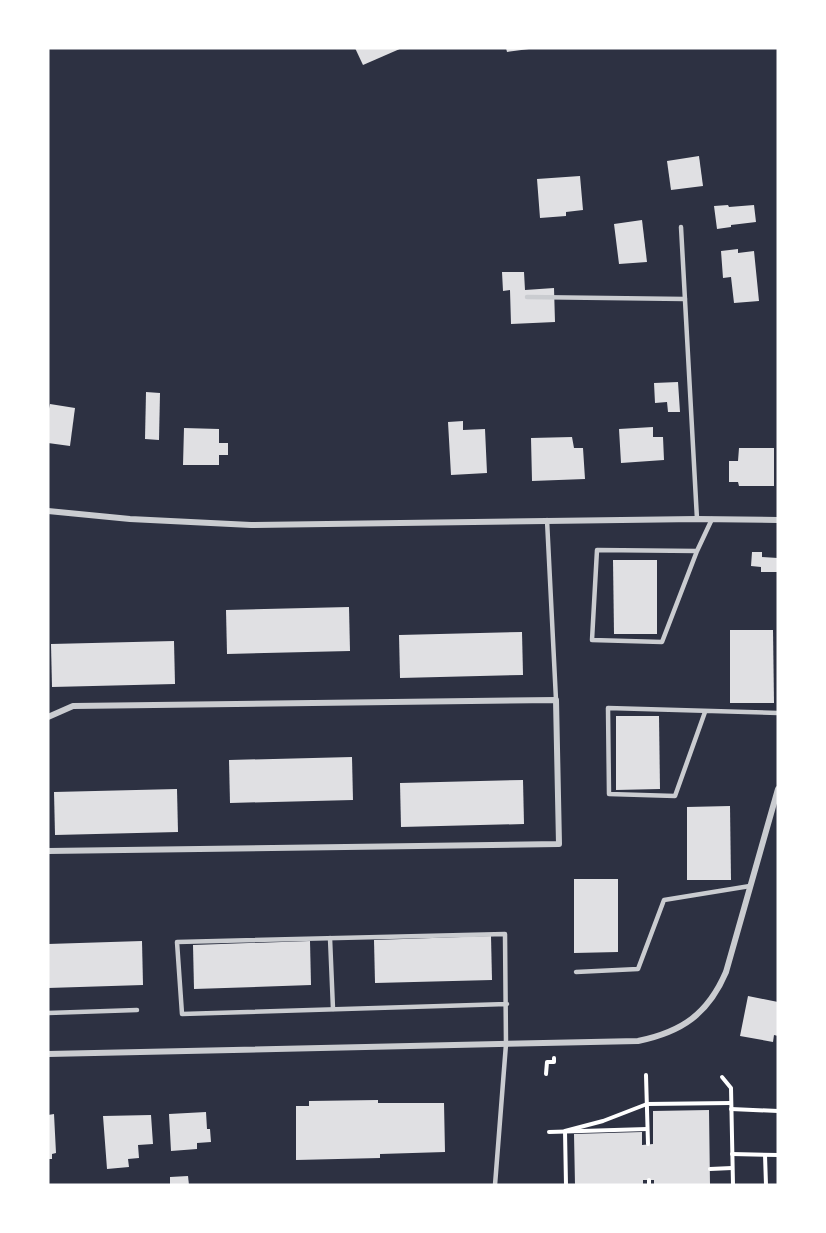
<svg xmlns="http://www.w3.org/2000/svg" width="826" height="1233" viewBox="0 0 826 1233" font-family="'Libre Baskerville',serif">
<rect width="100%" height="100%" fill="#2d3142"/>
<g fill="#e0e0e3">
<path d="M355,48H402L363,65Z"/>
<path d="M506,48H528L529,49L507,52Z"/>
<path d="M699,156L703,186L671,190L667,161Z"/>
<path d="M580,176L583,210L566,212V216L540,218L537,179Z"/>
<path d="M728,205L729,207L754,205L756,222L731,225V227L717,229L714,206Z"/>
<path d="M642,220L647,262L619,264L614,224Z"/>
<path d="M738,249V253L754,251L759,301L734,303L731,277L723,278L721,251Z"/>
<path d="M502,272H524L525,290L554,288L555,322L511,324L510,290L503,291Z"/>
<path d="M678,382L680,412H668L667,402L655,403L654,383Z"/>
<path d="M146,392L160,393L159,440L145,439Z"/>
<path d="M50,404L75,408L70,446L48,443V413Z"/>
<path d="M463,421V430L485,429L487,473L451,475L448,422Z"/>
<path d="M653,427V437H663L664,460L621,463L619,429Z"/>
<path d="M184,428L219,429V443H228V455H219V465H183Z"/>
<path d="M572,437L574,448H583L585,479L532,481L531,438Z"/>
<path d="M739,448H774V486H739L738,482H729V461H738Z"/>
<path d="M752,552H762V557L778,558V572H761V567L751,566Z"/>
<path d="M613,560H657V634H614Z"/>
<path d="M349,607L350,651L227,654L226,610Z"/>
<path d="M730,630H773L774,703H730Z"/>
<path d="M522,632L523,675L400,678L399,635Z"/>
<path d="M174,641L175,684L52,687L51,644Z"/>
<path d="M616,716H659L660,789L616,790Z"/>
<path d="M352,757L353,800L230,803L229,760Z"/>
<path d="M523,780L524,824L401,827L400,783Z"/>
<path d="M177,789L178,832L55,835L54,792Z"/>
<path d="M730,806L731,880H687V807Z"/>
<path d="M574,879H618V952L574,953Z"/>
<path d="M491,936L492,980L375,983L374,940Z"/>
<path d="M142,941L143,985L48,988V944Z"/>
<path d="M310,941L311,985L194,989L193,945Z"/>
<path d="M748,996L778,1002V1036L774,1035L773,1042L740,1036Z"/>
<path d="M378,1100V1103H444L445,1152L380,1154V1158L296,1160V1106H309V1101Z"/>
<path d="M709,1110L710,1185H654V1180H643V1185H575L574,1134L642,1132V1145L653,1144V1111Z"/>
<path d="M206,1112L207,1129H210L211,1142L197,1143V1149L171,1151L169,1114Z"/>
<path d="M54,1114L56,1153L52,1154V1159H48V1115Z"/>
<path d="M151,1115L153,1144L138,1145L139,1158L128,1159L129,1167L107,1169L103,1116Z"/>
<path d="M188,1176L189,1185H170V1177Z"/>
</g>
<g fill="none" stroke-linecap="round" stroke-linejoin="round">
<g stroke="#fff" stroke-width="4">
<path d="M546,1074L547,1062H554V1058"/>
<path d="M646,1075L648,1144"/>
<path d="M722,1077L731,1088L733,1185"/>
<path d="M731,1109L778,1111"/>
<path d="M549,1132L647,1129"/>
<path d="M732,1154L778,1155"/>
<path d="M765,1155L766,1185"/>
<path d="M710,1169L732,1168"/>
<path d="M649,1180V1185"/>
<path d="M566,1185L565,1131L603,1121L647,1104L731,1103"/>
</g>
<g stroke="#caccd0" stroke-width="4.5">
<path d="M681,227L697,519"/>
<path d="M527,297L685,299"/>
<path d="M547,520L556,700"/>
<path d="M697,551L597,550L592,640L662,642L697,551L712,519"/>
<path d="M705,712L675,796L609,794L608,708L778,713"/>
<path d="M330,938L333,1009"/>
<path d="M576,972L638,969L664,900L750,886"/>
<path d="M48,1013L137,1010"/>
<path d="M495,1185L506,1044L505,934L177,942L182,1014L507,1004"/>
</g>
<g stroke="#caccd0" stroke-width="6">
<path d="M48,511L130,519L251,525L697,519L778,520"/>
<path d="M48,717L73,706L556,700L559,844L48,851"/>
<path d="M48,1054L638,1041C682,1032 708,1014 726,972L778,789"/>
</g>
</g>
<rect width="826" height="1233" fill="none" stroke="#ffffff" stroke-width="99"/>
</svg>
